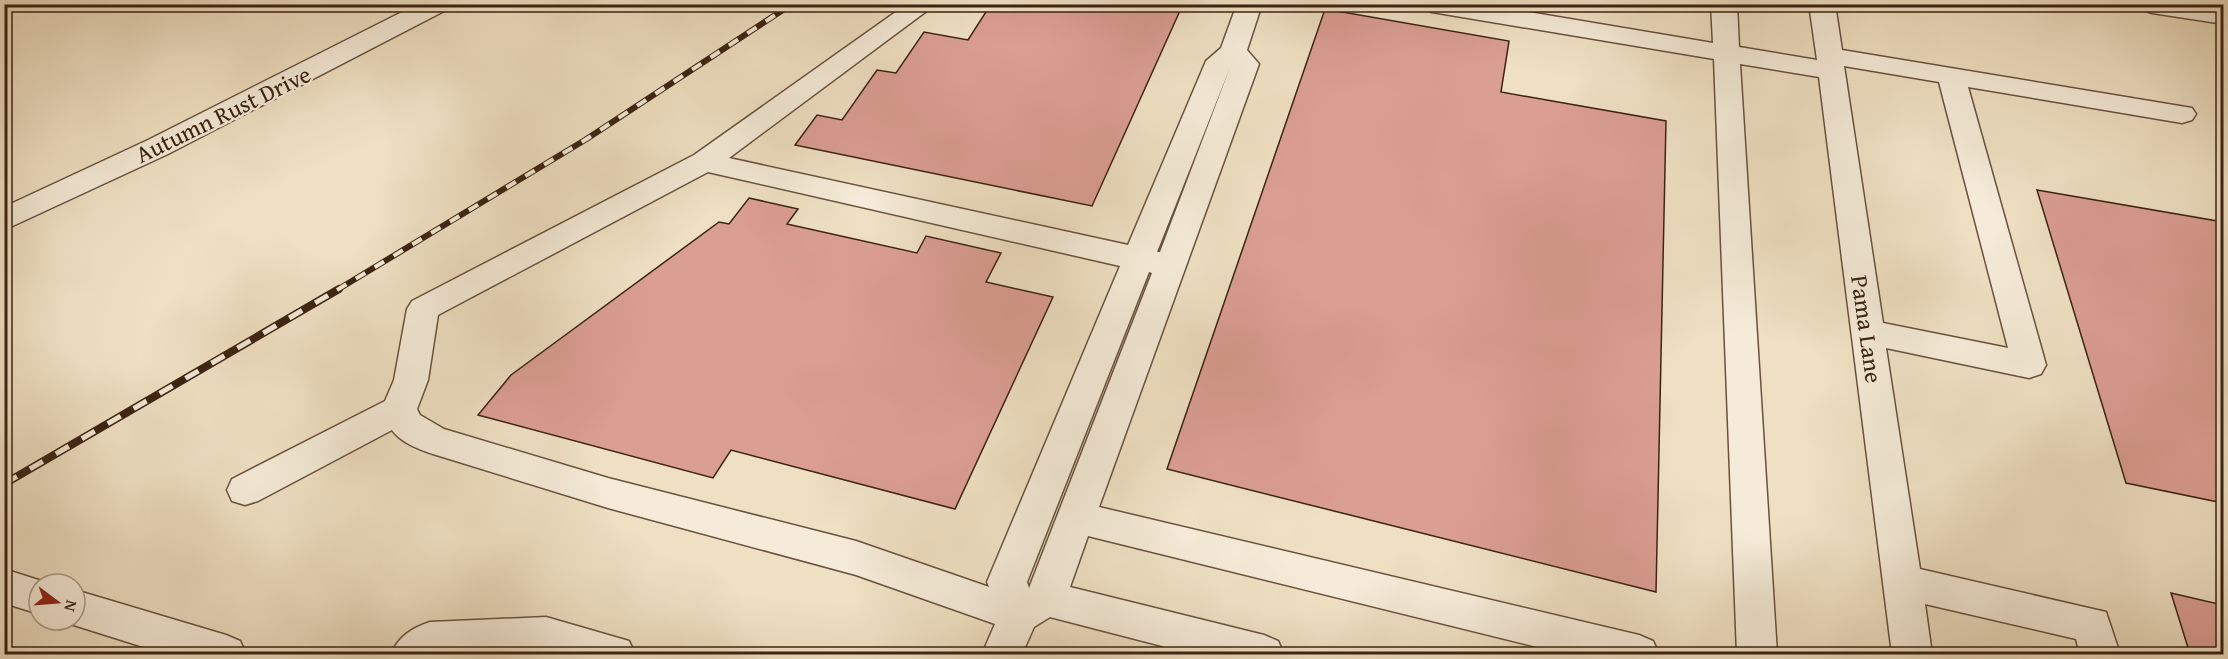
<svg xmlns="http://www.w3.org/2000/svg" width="2228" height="659" viewBox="0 0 2228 659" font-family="'Gentium Book Plus',serif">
<rect width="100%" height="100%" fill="#efe0c3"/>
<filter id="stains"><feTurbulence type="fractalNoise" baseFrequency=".00333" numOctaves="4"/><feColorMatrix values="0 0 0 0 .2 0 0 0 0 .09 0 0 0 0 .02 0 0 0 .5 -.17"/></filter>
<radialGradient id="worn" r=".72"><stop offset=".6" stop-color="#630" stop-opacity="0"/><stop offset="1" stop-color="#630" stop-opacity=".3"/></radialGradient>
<g fill="#db9e92" stroke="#3b2312" stroke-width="1.5">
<path d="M991,4H1183L1092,206L795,145L817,115L842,120L877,70L896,73L924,32L968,40Z"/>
<path d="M1325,9L1509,41L1501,92L1666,121L1656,592L1167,469Z"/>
<path d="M2037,190L2223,222V503L2126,483Z"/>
<path d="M749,198L798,209L787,224L917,253L926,236L1001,253L986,282L1053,297L955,509L731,450L713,478L478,415L511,375L719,222L729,224Z"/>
<path d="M2171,593L2223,605V654H2190Z"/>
</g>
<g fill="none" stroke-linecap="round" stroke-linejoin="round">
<defs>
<g id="minor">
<path d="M418,4H451L448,9L168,154L4,230V207L148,140Z"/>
<path d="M907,4H936L729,158L1128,245L1206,61L1221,48L1237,4H1262L1247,50L1259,64L1099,507L1639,635L1653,641L1659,654H1566L1088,536L1070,587L1264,635L1278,641L1284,654H1193L1050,617L1034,627L1022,654H982L995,624L856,575L608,508L433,454C420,450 400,442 392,430L258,501L245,505L232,501L227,490L232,479L385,401L394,380L407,309L412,301L694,155ZM1231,65L1160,252H1157ZM708,172L1120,266L987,582L989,587L856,541L608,478L444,429L420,415L417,409L428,380L438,315ZM1149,272L1152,273L1029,588L1027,582Z"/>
<path d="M1420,4H1481L1713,43L1711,4H1737L1739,47L1817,60L1809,4H1835L1842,50L2192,108L2196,114L2192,120L2182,123L1968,87L2046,365L2041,374L2029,378L1886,348L1920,569L2106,612L2120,654H2080L2076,639L1925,604L1932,654H1892L1819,77L1740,64L1777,654H1737L1714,59L1432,12L1423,9ZM1844,66L1939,82L2008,348L1883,323Z"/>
<path d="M2199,4L2224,8V24L2152,13L2143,10L2139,5Z"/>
<path d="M4,569L51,584H39V614L4,603Z"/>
<path d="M75,590L226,635L240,641L246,654H152L153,650L61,621L75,620Z"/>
<path d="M546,617L629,641L635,654H391C399,636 412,628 430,622Z"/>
</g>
</defs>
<use href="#minor" stroke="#68523e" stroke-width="3"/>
<use href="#minor" fill="#f5ebd8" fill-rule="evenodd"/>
<defs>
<path id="rail-far1" d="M337,290L585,140L792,4"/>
<path id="rail" d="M4,484L339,289"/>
</defs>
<use href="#rail-far1" stroke="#3b2312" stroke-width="6"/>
<use href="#rail" stroke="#3b2312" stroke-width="8"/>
<use href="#rail-far1" stroke="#f5ebd8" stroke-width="4" stroke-dasharray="11" stroke-linecap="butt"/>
<use href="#rail" stroke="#f5ebd8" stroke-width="5" stroke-dasharray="15" stroke-linecap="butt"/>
</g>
<g text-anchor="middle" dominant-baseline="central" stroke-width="5" stroke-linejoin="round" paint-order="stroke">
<g font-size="24" fill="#3b2312" stroke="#f5ebd8">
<text transform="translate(223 114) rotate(-26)">Autumn Rust Drive</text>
<text transform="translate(1867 329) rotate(82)">Pama Lane</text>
</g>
</g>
<rect width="2228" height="659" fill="none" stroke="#efe0c3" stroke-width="24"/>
<rect x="6" y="6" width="2216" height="647" fill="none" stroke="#3b2312" stroke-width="3"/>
<rect x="12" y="12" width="2204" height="635" fill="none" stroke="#3b2312" stroke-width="1.5"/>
<g transform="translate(57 602) rotate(106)"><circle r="28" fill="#f5ebd8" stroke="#ab9b89" stroke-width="1.5"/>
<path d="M0-4.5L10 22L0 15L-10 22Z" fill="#8f2418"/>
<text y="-9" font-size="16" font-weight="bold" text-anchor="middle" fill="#3b2312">N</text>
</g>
<rect width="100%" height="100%" filter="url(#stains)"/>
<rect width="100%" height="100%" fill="url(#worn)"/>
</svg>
